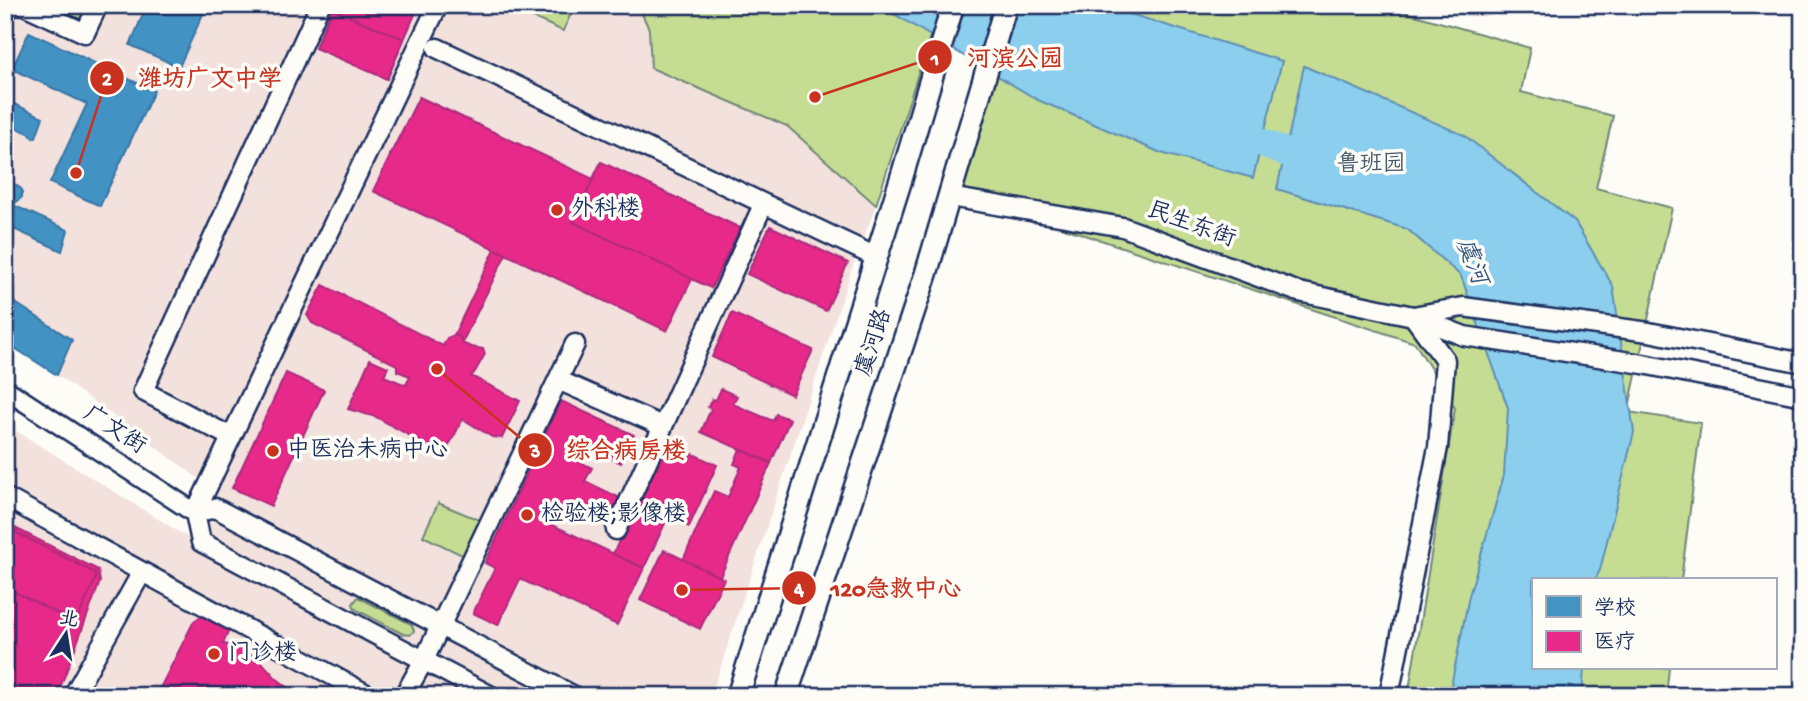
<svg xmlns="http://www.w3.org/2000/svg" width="1808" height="701" viewBox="0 0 1808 701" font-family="'Gochi Hand','LXGW WenKai TC',sans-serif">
<rect width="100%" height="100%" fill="#fdfcf7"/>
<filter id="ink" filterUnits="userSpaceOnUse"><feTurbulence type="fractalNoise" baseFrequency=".0143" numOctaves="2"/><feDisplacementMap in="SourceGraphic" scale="14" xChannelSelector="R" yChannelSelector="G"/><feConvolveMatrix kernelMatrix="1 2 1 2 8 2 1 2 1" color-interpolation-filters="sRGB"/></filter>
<g filter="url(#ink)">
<path fill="#f3e1dd" d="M5,5H504L563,30L575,5H638L649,29L651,68L787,126L876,205L850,274L711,696H5V424L192,540L216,491L57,375L5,342Z"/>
<g fill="#c5dd93" stroke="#708678" stroke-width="2">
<path d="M45,5H89L84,19L79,21Z"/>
<path d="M504,5H575L563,31Z"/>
<path d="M638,5H940L876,205L787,126L651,68L649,29Z"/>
<path d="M1018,5H1380L1530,48L1521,92L1613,116L1596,188L1672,208L1628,412L1701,423L1681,580H1533V668H1669L1666,696H1408L1455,408L1415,343L951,191Z"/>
<path d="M438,503L482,521L466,557L423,536Z"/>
<path d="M358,597L407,622L412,625L414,631L410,635L403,634L355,609L353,604Z"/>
</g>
<g fill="#8cceed" stroke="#5f8eb4" stroke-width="2">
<path d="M879,5H1101L1282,61L1253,178L1161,153L1038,100Z"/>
<path d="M1304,66L1464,135L1575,222L1613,286L1634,432L1600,570L1595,580H1533V668H1584L1582,696H1449L1469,596L1504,475L1508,408L1461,276L1407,229L1277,189Z"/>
</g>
<g fill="#4393c3" stroke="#3775a5" stroke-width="2">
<path d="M147,5H207L179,67L130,45Z"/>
<path d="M29,32L154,91L100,206L50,183L87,104L12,69Z"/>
<path d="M5,100L43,117L36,137L33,138L29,133L5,123Z"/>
<path d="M5,180L18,186L22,190V197L13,205L68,230L62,251L5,225Z"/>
<path d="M5,296L72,340L57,375L5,342Z"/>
</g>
<g fill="#e7298a" stroke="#aa2b7d" stroke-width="2">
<path d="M334,5H419L387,79L315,48Z"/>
<path d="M332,9L404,39L387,79L315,48Z"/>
<path d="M419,97L557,162L528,221L390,155Z"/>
<path d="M419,97L593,179L601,162L740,228L711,288L692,279L667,331L373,191Z"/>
<path d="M601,162L740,228L711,288L573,222Z"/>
<path d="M770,226L848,263L826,311L747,274Z"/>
<path d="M495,249L506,254L462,343L460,337L454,335Z"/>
<path d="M323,285L443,346L447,338L454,335L460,337L462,343L471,347L483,349L485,354L475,372L471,376L520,401L502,438L492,437L463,419L444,455L376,417L348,409L370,359L388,367L384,376L406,385L410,376L397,371V365L312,323L307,315Z"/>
<path d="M732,313L813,350L792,395L712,357Z"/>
<path d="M286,373L324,390L271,506L232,488Z"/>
<path d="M721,389L737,396L733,404L773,421L776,414L790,419L771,463L701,432L711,409L708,407L712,399L716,400Z"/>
<path d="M561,401L634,435L621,463L579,444L572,458L592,468L585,481L620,498L608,522L577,507L571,520L549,510L544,521L644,568L617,625L520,579L498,625L473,613L495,568L485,563Z"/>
<path d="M669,443L717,465L689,527L668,517L644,568L613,554L653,467L657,469Z"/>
<path d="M740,449L771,463L720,577L683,560L714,491L728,497L741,467L734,464Z"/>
<path d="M5,523L98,570L100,582L57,696H5V649L10,634L5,633Z"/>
<path d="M5,527L95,573L96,578L78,618L72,621L5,587Z"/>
<path d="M664,550L724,579L700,629L640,600Z"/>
<path d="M203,615L226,625L229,630L223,644L239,647L260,660L276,678L299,696H156L194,621Z"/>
<path d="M116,688L131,695L133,691L142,696H109Z"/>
</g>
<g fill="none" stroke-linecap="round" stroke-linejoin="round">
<path stroke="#8cceed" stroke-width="28" d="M1228,129L1320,166"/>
<defs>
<g id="minor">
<path d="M24,5L85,33L98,5"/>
<path d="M438,5L195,513L201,542L491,696"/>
<path d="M5,10L17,5"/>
<path d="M437,48L876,257"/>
<path d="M950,197L1123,227L1299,292L1413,316L1464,336L1643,364L1803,396"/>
<path d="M1413,316L1463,307L1649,332L1803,363"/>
<path d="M558,380L662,426"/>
<path d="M5,389L195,513"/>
<path d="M231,437L143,391L320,5"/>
<path d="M5,497L370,696"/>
<path d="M195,513L215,508L221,511L574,696"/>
<path d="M616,530L763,205"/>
<path d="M73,696L142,572"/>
<path d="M404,696L424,660L575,344"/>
<path d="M1389,696L1438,447L1445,360L1413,316"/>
</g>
<g id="major">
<path d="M738,696L902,176L953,5"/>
<path d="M786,696L926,274L1006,5"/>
</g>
</defs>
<use href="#minor" stroke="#1b2f5e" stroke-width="23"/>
<use href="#major" stroke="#1b2f5e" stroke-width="26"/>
<use href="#minor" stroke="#fdfcf7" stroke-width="18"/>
<use href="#major" stroke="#fdfcf7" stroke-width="21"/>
</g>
</g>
<g fill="#c8321e" stroke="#fdfcf7" stroke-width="2.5">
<circle cx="557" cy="210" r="7"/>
<circle cx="273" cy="451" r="7"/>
<circle cx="527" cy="515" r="7"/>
<circle cx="214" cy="654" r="7"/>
</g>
<g text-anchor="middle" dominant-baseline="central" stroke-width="7" stroke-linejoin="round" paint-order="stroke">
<g font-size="23" fill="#465a6b" stroke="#fdfcf7">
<text x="1371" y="165">鲁班园</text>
</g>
<g font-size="23" fill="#1b2f5e" stroke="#fdfcf7" text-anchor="start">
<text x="571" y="210">外科楼</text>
<text x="287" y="451">中医治未病中心</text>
<text x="541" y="515">检验楼;影像楼</text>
<text x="228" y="654">门诊楼</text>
</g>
<g font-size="23" fill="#1b2f5e" stroke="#fdfcf7">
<text transform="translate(1191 226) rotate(20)">民生东街</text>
<text transform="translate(875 343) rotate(-72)">虞河路</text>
<text transform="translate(114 431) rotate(33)">广文街</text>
</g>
<g font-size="24" font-style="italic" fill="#375782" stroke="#fdfcf7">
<text transform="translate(1470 262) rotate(68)">虞河</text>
</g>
</g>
<path fill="none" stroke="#c8321e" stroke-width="2.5" d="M815 97L935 57M76 173L107 78M437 369L535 450M682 590L799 588"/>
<g fill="#c8321e" stroke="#fdfcf7" stroke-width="2.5">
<circle cx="815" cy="97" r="7"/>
<circle cx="76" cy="173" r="7"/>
<circle cx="437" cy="369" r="7"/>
<circle cx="682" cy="590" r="7"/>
<circle cx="935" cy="57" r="18"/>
<circle cx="107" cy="78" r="18"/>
<circle cx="535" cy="450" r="18"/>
<circle cx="799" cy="588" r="18"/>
</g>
<g font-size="21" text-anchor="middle" font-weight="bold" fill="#fff">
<text x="935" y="65">1</text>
<text x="107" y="85">2</text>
<text x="535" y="457">3</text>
<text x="799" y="595">4</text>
</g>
<g font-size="24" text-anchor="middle" font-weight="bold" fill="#c8321e" stroke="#fdfcf7" stroke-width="7" stroke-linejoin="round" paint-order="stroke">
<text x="1015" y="66">河滨公园</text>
<text x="210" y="86">潍坊广文中学</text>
<text x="626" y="458">综合病房楼</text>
<text x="896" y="596">120急救中心</text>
</g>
<rect width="1808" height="701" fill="none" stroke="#fdfcf7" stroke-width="28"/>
<rect x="14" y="14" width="1780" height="673" fill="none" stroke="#1b2f5e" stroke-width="2.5" filter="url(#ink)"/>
<rect x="1532" y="578" width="245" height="91" fill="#fdfcf7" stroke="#a3aaba" stroke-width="2"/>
<rect x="1546" y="596" width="35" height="21" fill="#4393c3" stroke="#a3aaba" stroke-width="2"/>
<text x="1594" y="614" font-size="21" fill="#1b2f5e">学校</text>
<rect x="1546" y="631" width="35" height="21" fill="#e7298a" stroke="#a3aaba" stroke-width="2"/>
<text x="1594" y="648" font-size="21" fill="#1b2f5e">医疗</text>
<g transform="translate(66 634) rotate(12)" stroke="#fdfcf7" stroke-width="5" paint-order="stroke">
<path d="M0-5L12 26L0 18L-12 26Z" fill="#1b2f5e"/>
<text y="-10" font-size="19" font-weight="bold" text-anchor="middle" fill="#1b2f5e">北</text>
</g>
</svg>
